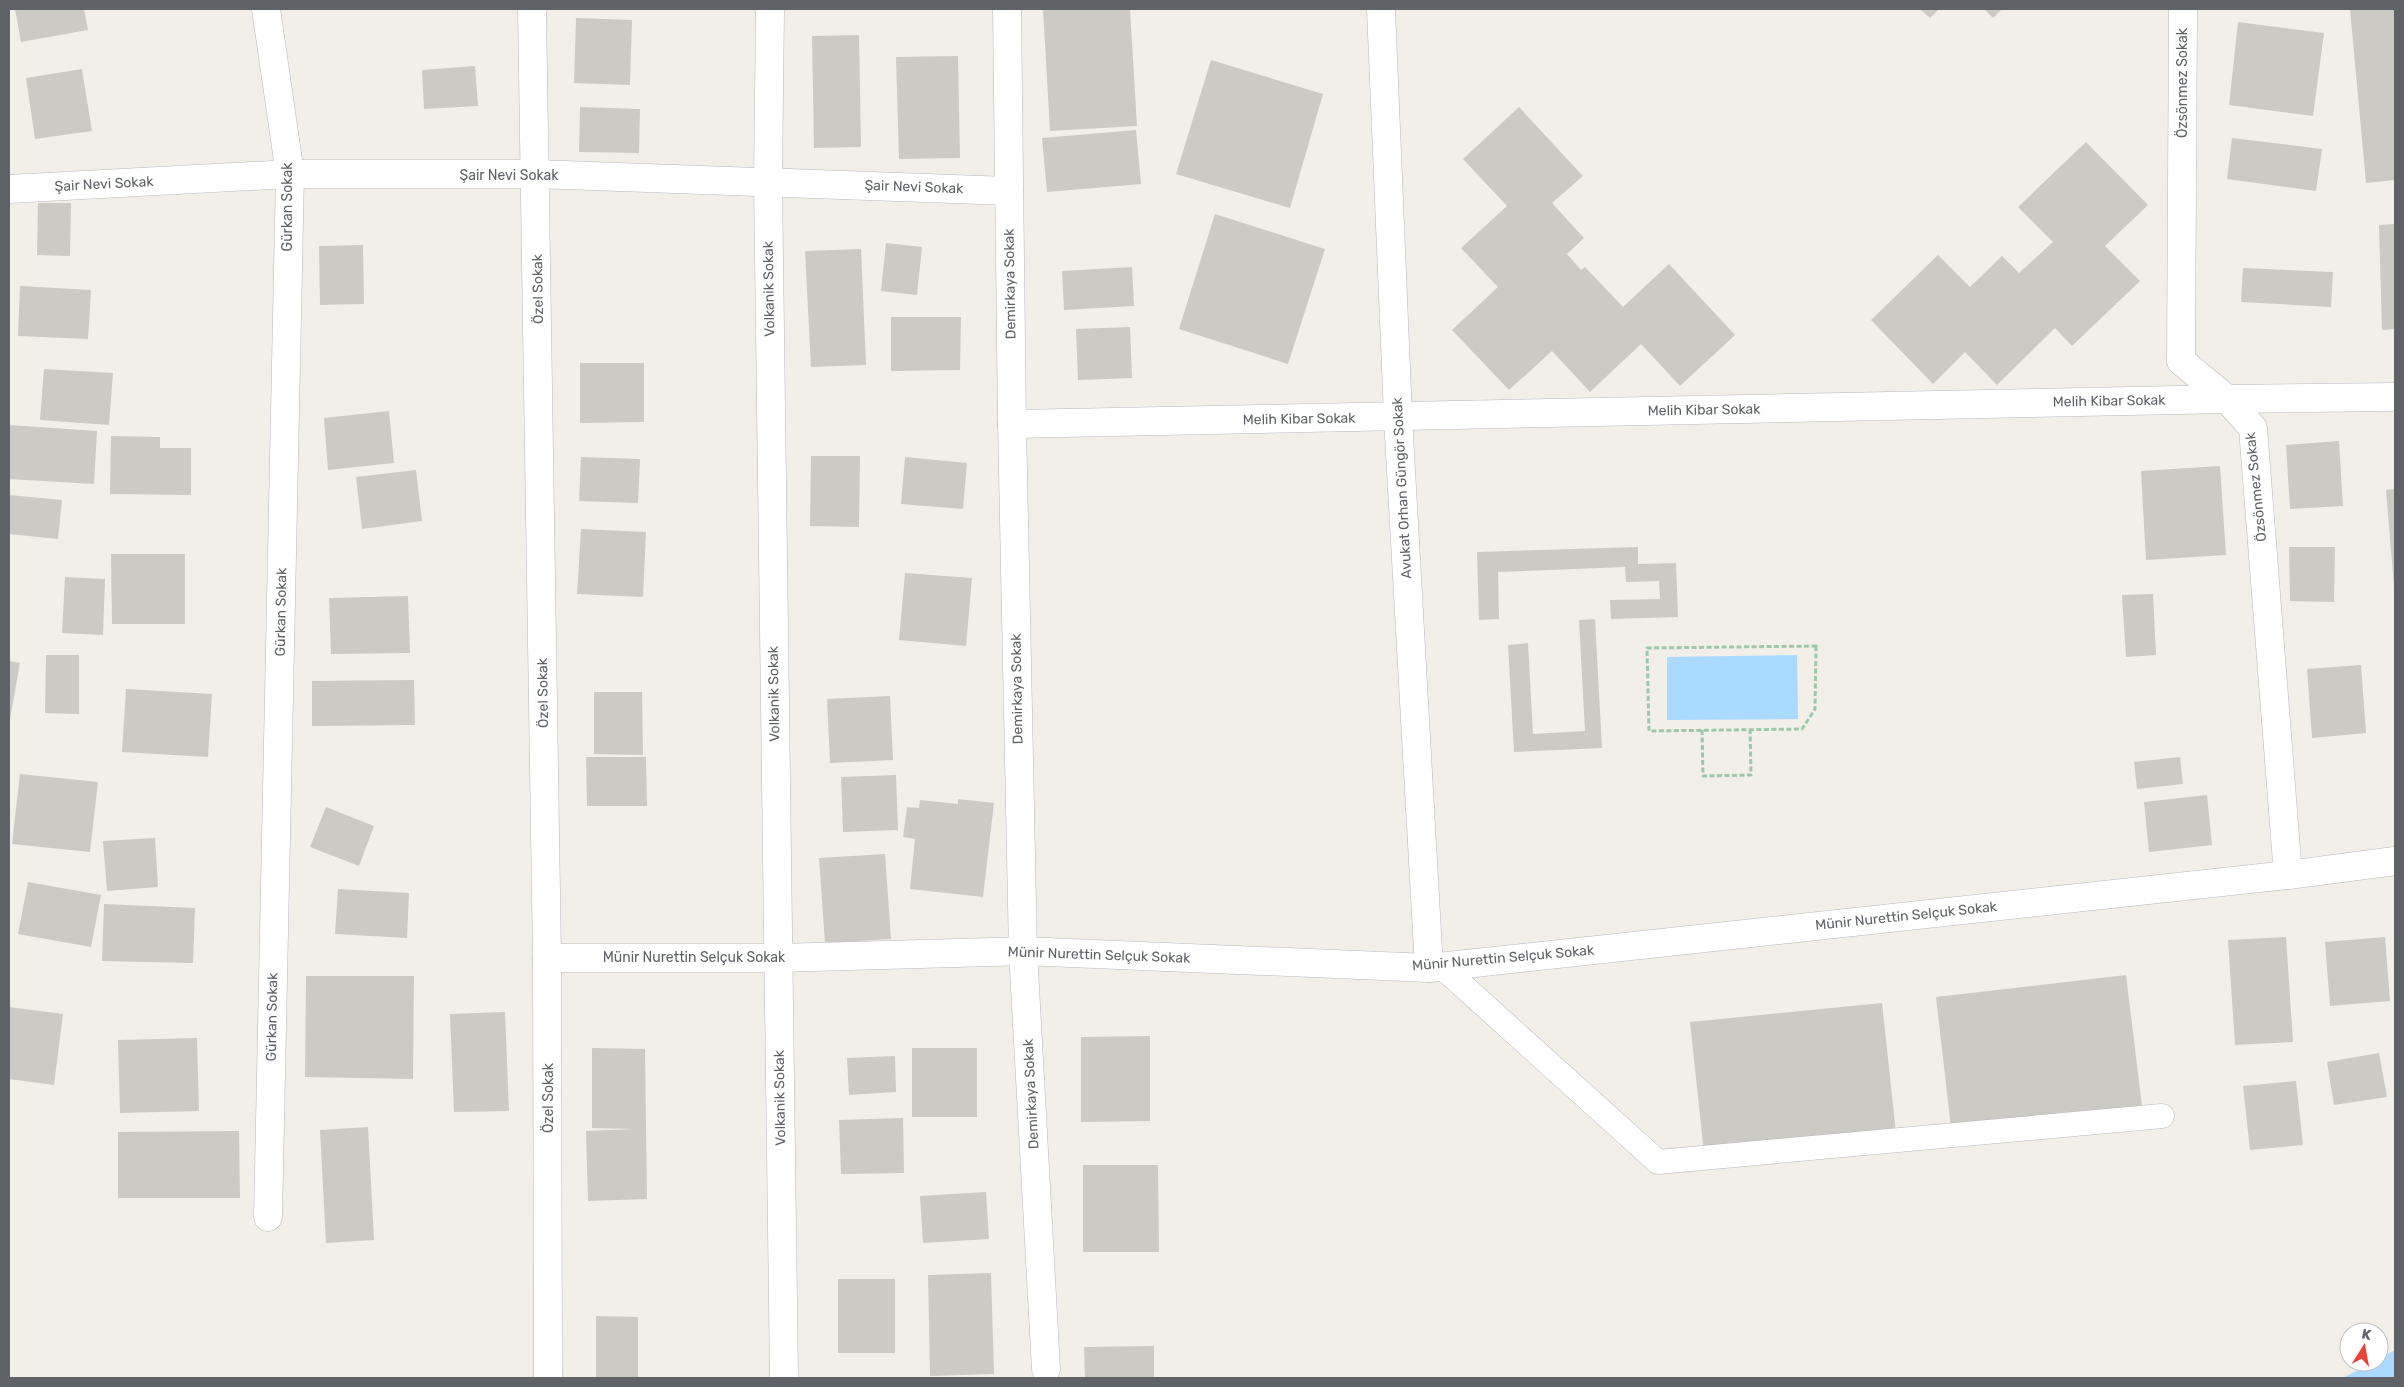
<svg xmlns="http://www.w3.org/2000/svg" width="2404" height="1387" viewBox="0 0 2404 1387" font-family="Rubik,sans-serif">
<rect width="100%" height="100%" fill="#f1efe8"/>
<g fill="#aadaff">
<path d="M1797,655L1798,719L1667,720V657Z"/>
<path d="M2395,1350V1378H2343L2373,1362H2379V1359Z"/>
</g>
<g fill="#cccac5">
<path d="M15,9H84L88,30L21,42Z"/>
<path d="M1043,9H1130L1137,126L1050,131Z"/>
<path d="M1920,9H1939L1930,18Z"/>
<path d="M1984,9H2002L1993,18Z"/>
<path d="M2350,9H2395V180L2366,183Z"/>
<path d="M576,18L632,20L630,85L574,83Z"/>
<path d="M2238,22L2324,33L2313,116L2229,105Z"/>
<path d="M859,35L861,147L814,148L812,36Z"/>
<path d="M958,56L960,158L899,159L896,57Z"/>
<path d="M1211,60L1323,94L1290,208L1176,174Z"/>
<path d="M475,66L478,106L424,109L422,70Z"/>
<path d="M82,69L92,131L35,139L26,78Z"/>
<path d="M580,107L640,109L639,153L579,152Z"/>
<path d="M1519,107L1583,176L1552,203L1584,238L1567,254L1581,270L1585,267L1623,307L1669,264L1735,335L1680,386L1641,344L1590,392L1552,351L1509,390L1452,330L1498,287L1461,248L1507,206L1463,159Z"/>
<path d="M1136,130L1141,184L1047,192L1042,138Z"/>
<path d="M2232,138L2322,149L2316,191L2227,179Z"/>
<path d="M2086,142L2148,205L2105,246L2140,281L2072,346L2055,328L1997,385L1965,352L1933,384L1871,320L1938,255L1970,287L2002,256L2019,273L2053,242L2018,207Z"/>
<path d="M38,203H71L70,256L37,255Z"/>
<path d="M1215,214L1325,249L1288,364L1179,329Z"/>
<path d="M2395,224V329L2382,330L2379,225Z"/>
<path d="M886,243L922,247L917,295L881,291Z"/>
<path d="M363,245L364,304L320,305L319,246Z"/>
<path d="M861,249L866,365L811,367L805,251Z"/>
<path d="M1132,267L1134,306L1064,310L1062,271Z"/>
<path d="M2243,268L2333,272L2331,307L2241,302Z"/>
<path d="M20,286L91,290L88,339L18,336Z"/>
<path d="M891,317H961L960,370L891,371Z"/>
<path d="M1130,327L1132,378L1078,380L1076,329Z"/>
<path d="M580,363H644V422L580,423Z"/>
<path d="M44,369L113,373L109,425L40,420Z"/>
<path d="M389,411L394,463L328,470L324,418Z"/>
<path d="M9,425L97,431L94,484L9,479Z"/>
<path d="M111,436L160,437V448H191V495L110,494Z"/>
<path d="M2339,441L2343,506L2290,509L2286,445Z"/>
<path d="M811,456H860L859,527L810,526Z"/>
<path d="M581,457L640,459L638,503L579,501Z"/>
<path d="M905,457L967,463L963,509L901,504Z"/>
<path d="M2220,466L2226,555L2146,560L2141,471Z"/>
<path d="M416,470L422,521L362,529L356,477Z"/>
<path d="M2395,489V587H2394L2386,490Z"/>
<path d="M9,495L62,500L58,539L9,534Z"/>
<path d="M581,529L646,532L643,597L577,594Z"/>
<path d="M1638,547V564L1676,563L1678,617L1611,619L1610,600L1660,599L1659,581L1626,582L1625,567L1498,572L1499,619L1479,620L1477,552Z"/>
<path d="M2289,547H2335L2334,602L2290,601Z"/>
<path d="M111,554H185V624H112Z"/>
<path d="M905,573L972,578L966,646L899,640Z"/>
<path d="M65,577L105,579L103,635L62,633Z"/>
<path d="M2153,594L2156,655L2126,657L2122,595Z"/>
<path d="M408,596L410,653L331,654L329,598Z"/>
<path d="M1595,619L1602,748L1514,752L1508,645L1528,643L1533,734L1585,731L1579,620Z"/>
<path d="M46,655H79V714L45,713Z"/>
<path d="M9,661L20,663L10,719L9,718Z"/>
<path d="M2361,665L2366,733L2312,738L2307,669Z"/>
<path d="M414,680L415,725L312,726V681Z"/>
<path d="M126,689L212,694L208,757L122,752Z"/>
<path d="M594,692H642L643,755L594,754Z"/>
<path d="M890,696L893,760L830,763L827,699Z"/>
<path d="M586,757H646L647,806H587Z"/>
<path d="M2180,757L2183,784L2137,789L2134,762Z"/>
<path d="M20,774L98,782L90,852L12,844Z"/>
<path d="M896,775L898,830L843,832L841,777Z"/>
<path d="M2207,795L2212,845L2149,852L2144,802Z"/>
<path d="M958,799L994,803L983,897L910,889L915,839L903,837L907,807L919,808L920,800L958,804Z"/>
<path d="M326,807L374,826L359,866L310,847Z"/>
<path d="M155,838L158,887L107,891L103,841Z"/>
<path d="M885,854L891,939L825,943L819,858Z"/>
<path d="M28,882L101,895L91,947L18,934Z"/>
<path d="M338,889L409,893L407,938L335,934Z"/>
<path d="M104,904L195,908L193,963L102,961Z"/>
<path d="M2286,937L2293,1042L2235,1045L2228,940Z"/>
<path d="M2385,937L2390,1001L2330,1006L2325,942Z"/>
<path d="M2126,975L2142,1106L1951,1128L1936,997Z"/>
<path d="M306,976H414L413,1079L305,1077Z"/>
<path d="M1882,1003L1896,1133L1704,1153L1690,1022Z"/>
<path d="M9,1007L63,1014L54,1085L9,1079Z"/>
<path d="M505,1012L509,1111L454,1112L450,1014Z"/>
<path d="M1150,1036V1121L1081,1122V1037Z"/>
<path d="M197,1038L199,1111L120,1113L118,1040Z"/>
<path d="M592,1048L645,1049L647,1199L588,1201L586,1131L633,1129L592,1128Z"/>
<rect x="912" y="1048" width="65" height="69"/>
<path d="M2379,1053L2387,1097L2334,1105L2327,1062Z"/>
<path d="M895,1056L896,1092L849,1095L847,1058Z"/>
<path d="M2296,1081L2303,1145L2250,1150L2243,1086Z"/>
<path d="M903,1118L904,1173L841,1174L839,1120Z"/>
<path d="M368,1127L374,1240L326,1243L320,1130Z"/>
<path d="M239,1131L240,1198H118V1132Z"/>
<path d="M1083,1165H1158L1159,1252H1083Z"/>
<path d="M986,1192L989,1239L923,1243L920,1196Z"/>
<path d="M991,1273L994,1374L930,1376L928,1275Z"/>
<rect x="838" y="1279" width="57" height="74"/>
<path d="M596,1316L638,1317V1378H596Z"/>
<path d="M1154,1346V1378H1085L1084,1347Z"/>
</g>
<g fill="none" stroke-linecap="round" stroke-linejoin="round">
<defs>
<path id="lane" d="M1441,966L1658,1162L2162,1116"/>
<g id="street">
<path d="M266,9L290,174L268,1217"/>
<path d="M532,9L547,958L548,1378"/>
<path d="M770,9L768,182L784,1378"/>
<path d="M1007,9L1012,424L1023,951L1046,1369"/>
<path d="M1381,9L1398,417L1429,968"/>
<path d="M2183,9L2181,361L2227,399L2253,428L2288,875"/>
<path d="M9,189L290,174H536L1009,191"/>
<path d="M1012,424L2227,399L2395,397"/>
<path d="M547,958H778L1023,951L1429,968L2288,875L2395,861"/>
</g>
</defs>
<use href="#lane" stroke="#b5b8bc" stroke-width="25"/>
<use href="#street" stroke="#b5b8bc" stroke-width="29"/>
<g stroke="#9cc7a9" stroke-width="3" stroke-dasharray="5 2.5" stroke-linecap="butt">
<path d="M1816,646L1815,709L1802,729L1649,731L1647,648Z"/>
<path d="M1702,730L1703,776L1751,775L1750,730"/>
</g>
<use href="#lane" stroke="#fff" stroke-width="24"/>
<use href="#street" stroke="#fff" stroke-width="28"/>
</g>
<g text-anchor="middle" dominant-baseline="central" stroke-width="4" stroke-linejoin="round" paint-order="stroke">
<g font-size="14" fill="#5f6368" stroke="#fff">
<text transform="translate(2182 83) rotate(-90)">Özsönmez Sokak</text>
<text x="509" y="175">Şair Nevi Sokak</text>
<text transform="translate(104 184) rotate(-3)">Şair Nevi Sokak</text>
<text transform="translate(914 187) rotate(2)">Şair Nevi Sokak</text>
<text transform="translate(287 207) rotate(-90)">Gürkan Sokak</text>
<text transform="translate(1010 284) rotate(-91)">Demirkaya Sokak</text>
<text transform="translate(538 289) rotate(-91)">Özel Sokak</text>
<text transform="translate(769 289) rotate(-91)">Volkanik Sokak</text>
<text transform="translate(2109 401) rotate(-1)">Melih Kibar Sokak</text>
<text transform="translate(1704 410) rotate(-1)">Melih Kibar Sokak</text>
<text transform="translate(1299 419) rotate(-1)">Melih Kibar Sokak</text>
<text transform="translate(2256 487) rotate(-96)">Özsönmez Sokak</text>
<text transform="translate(1402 488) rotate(-93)">Avukat Orhan Güngör Sokak</text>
<text transform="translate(281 612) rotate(-89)">Gürkan Sokak</text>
<text transform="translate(1017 689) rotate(-91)">Demirkaya Sokak</text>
<text transform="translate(543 693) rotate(-91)">Özel Sokak</text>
<text transform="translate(774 694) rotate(-91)">Volkanik Sokak</text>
<text transform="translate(1906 916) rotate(-6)">Münir Nurettin Selçuk Sokak</text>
<text transform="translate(1099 955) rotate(2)">Münir Nurettin Selçuk Sokak</text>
<text x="694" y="957">Münir Nurettin Selçuk Sokak</text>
<text transform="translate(1503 958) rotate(-5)">Münir Nurettin Selçuk Sokak</text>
<text transform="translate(272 1017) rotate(-89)">Gürkan Sokak</text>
<text transform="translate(1031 1094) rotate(-93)">Demirkaya Sokak</text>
<text transform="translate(548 1098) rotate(-90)">Özel Sokak</text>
<text transform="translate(780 1098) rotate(-91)">Volkanik Sokak</text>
</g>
</g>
<rect width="2404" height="1387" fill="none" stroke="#5f6368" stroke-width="20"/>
<g transform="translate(2364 1347) rotate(11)"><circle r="24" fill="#ffffff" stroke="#bfc1c3"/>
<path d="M0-4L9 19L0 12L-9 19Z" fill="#ea4335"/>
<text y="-8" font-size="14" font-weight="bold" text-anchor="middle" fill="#5f6368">K</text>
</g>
</svg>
